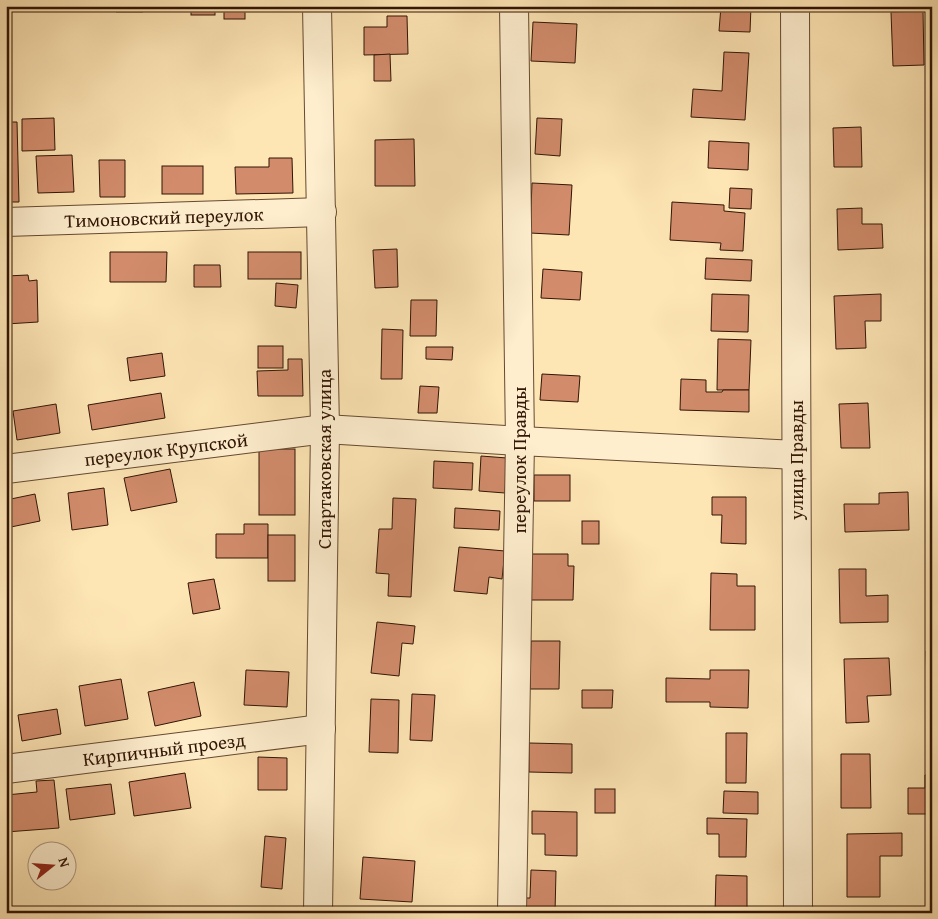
<svg xmlns="http://www.w3.org/2000/svg" width="938" height="919" viewBox="0 0 938 919" font-family="'Gentium Book Plus',serif">
<rect width="100%" height="100%" fill="#fee5b4"/>
<filter id="stains"><feTurbulence type="fractalNoise" baseFrequency=".004" numOctaves="4"/><feColorMatrix values="0 0 0 0 .2 0 0 0 0 .09 0 0 0 0 .02 0 0 0 .5 -.17"/></filter>
<radialGradient id="worn" r=".72"><stop offset=".6" stop-color="#630" stop-opacity="0"/><stop offset="1" stop-color="#630" stop-opacity=".3"/></radialGradient>
<g fill="#d28c6c" stroke="#311505">
<path d="M115,6H142L143,12H116Z"/>
<rect x="191" y="6" width="24" height="9"/>
<rect x="224" y="6" width="21" height="13"/>
<path d="M363,6H384V9L363,8Z"/>
<path d="M721,6H751L750,32L719,31Z"/>
<path d="M923,11L924,65L893,66L891,12Z"/>
<path d="M387,16H407L408,54L364,55V27H387Z"/>
<path d="M533,22L577,24L575,63L531,61Z"/>
<path d="M724,52L749,53L745,120L691,117L693,89L722,91Z"/>
<path d="M390,54L391,81H374V55Z"/>
<path d="M54,118L55,150L22,151V119Z"/>
<path d="M537,118L562,119L560,156L535,154Z"/>
<path d="M6,122H17L19,202H6Z"/>
<path d="M861,127L862,167H834L833,128Z"/>
<path d="M414,139L415,186H375V140Z"/>
<path d="M709,141L749,143L748,170L708,168Z"/>
<path d="M72,155L74,192L38,193L36,156Z"/>
<path d="M269,158H292L293,193L236,194L235,167H269Z"/>
<path d="M99,160H125V197H100Z"/>
<rect x="162" y="166" width="41" height="28"/>
<path d="M532,183L572,185L569,235L530,233Z"/>
<path d="M730,188L752,189L751,209L729,208Z"/>
<path d="M672,202L724,205V211L745,213L743,251L720,250L721,243L670,240Z"/>
<path d="M862,208V224H882L883,248L838,250L837,209Z"/>
<path d="M397,249L398,287L375,288L373,250Z"/>
<path d="M110,252H167L166,282H110Z"/>
<rect x="248" y="252" width="53" height="27"/>
<path d="M706,258L752,260L751,281L705,279Z"/>
<path d="M194,265H220L221,287H194Z"/>
<path d="M543,269L582,272L580,300L541,298Z"/>
<path d="M28,275L29,281L37,280L38,322L6,324V276Z"/>
<path d="M276,283L298,285L296,308L275,306Z"/>
<path d="M712,294L749,295L748,332L711,331Z"/>
<path d="M881,294V321H865L866,348L836,349L834,296Z"/>
<path d="M411,300H437L436,336H410Z"/>
<path d="M382,329L403,330L402,379H381Z"/>
<path d="M718,339L751,340L749,390H717Z"/>
<rect x="258" y="346" width="25" height="22"/>
<path d="M426,347H453L452,360L426,359Z"/>
<path d="M162,353L165,376L130,381L127,358Z"/>
<path d="M288,359H302L303,396H258L257,371L288,370Z"/>
<path d="M542,374L580,376L578,402L540,400Z"/>
<path d="M681,379L706,380V392H722L723,390H749V412L680,410Z"/>
<path d="M420,386L439,387L437,413H418Z"/>
<path d="M161,393L165,418L92,430L88,405Z"/>
<path d="M868,403L870,448H841L839,404Z"/>
<path d="M56,404L60,433L17,440L13,411Z"/>
<rect x="259" y="449" width="36" height="66"/>
<path d="M481,456L507,458L505,493L479,491Z"/>
<path d="M434,461L473,463L472,490L433,488Z"/>
<path d="M170,469L177,502L131,511L124,478Z"/>
<rect x="534" y="475" width="36" height="26"/>
<path d="M104,488L108,525L72,530L68,493Z"/>
<path d="M908,492L909,530L845,532L844,504H879V493Z"/>
<path d="M35,494L40,521L6,528V500Z"/>
<path d="M712,497H746V544L721,543L722,515H712Z"/>
<path d="M393,498L416,499L411,597L388,596L389,574L376,573L379,529H392Z"/>
<path d="M455,508L500,511L499,530L454,528Z"/>
<rect x="582" y="521" width="17" height="23"/>
<path d="M244,524H268V558H216V534H244Z"/>
<rect x="268" y="535" width="27" height="46"/>
<path d="M459,547L505,551L502,579L489,577L487,594L454,591Z"/>
<path d="M531,554H568V566H574L573,600H530Z"/>
<path d="M839,569H866V596L888,595V622L840,623Z"/>
<path d="M711,573L737,574V586H755V630H710Z"/>
<path d="M214,579L220,609L193,614L188,583Z"/>
<path d="M377,622L415,626L413,644L402,643L399,676L371,673Z"/>
<path d="M531,641H560L559,689H530Z"/>
<path d="M926,651H932V684H927Z"/>
<path d="M889,658L891,695L867,696L869,722L846,723L844,659Z"/>
<path d="M246,670L289,672L287,707L244,705Z"/>
<path d="M710,670H749L748,708L710,707V702H666V678L710,679Z"/>
<path d="M121,679L128,719L85,726L79,686Z"/>
<path d="M194,682L201,716L155,726L148,692Z"/>
<path d="M582,690H613L612,708H582Z"/>
<path d="M412,694L435,695L432,741L410,740Z"/>
<path d="M371,699L399,700L398,753L369,752Z"/>
<path d="M57,709L61,734L22,741L18,715Z"/>
<path d="M726,733H747L746,783H726Z"/>
<path d="M529,743L572,744V773L529,772Z"/>
<path d="M929,747H932V814H908V788H925V775H929Z"/>
<path d="M841,754H870L871,808H841Z"/>
<path d="M258,757L287,758V790H258Z"/>
<path d="M185,773L191,808L134,816L129,782Z"/>
<path d="M54,780L59,828L6,832V795L37,792L36,781Z"/>
<path d="M111,784L115,814L70,820L66,789Z"/>
<rect x="595" y="789" width="20" height="24"/>
<path d="M724,791L758,792V814L723,813Z"/>
<path d="M532,811L577,812V856L545,855V834H532Z"/>
<path d="M707,818L747,819L746,857H719V834H707Z"/>
<path d="M902,833V856H880V897H847V834Z"/>
<path d="M265,836L286,838L282,889L261,887Z"/>
<path d="M363,857L415,861L412,902L360,899Z"/>
<path d="M531,870L556,871L555,913H524L525,898H530Z"/>
<path d="M716,875L747,876V913H715Z"/>
</g>
<g fill="none" stroke-linecap="round" stroke-linejoin="round">
<defs>
<g id="minor">
<path d="M795,6L798,913"/>
<path d="M6,222L322,212"/>
<path d="M6,469L325,429L520,441L796,455"/>
<path d="M6,769L321,729"/>
<path d="M512,913L520,441L514,6"/>
</g>
<path id="tertiary" d="M317,6L325,429L318,913"/>
</defs>
<use href="#minor" stroke="#644931" stroke-width="30"/>
<use href="#tertiary" stroke="#644931" stroke-width="30"/>
<use href="#minor" stroke="#feeece" stroke-width="28"/>
<use href="#tertiary" stroke="#feeece" stroke-width="28"/>
</g>
<g text-anchor="middle" dominant-baseline="central" stroke-width="4.5" stroke-linejoin="round" paint-order="stroke">
<g font-size="19" fill="#311505" stroke="#feeece">
<text transform="translate(164 217) rotate(-2)">Тимоновский переулок</text>
<text transform="translate(166 449) rotate(-7)">переулок Крупской</text>
<text transform="translate(324 459) rotate(-90)">Спартаковская улица</text>
<text transform="translate(519 460) rotate(-90)">переулок Правды</text>
<text transform="translate(796 460) rotate(-90)">улица Правды</text>
<text transform="translate(164 749) rotate(-7)">Кирпичный проезд</text>
</g>
</g>
<rect width="938" height="919" fill="none" stroke="#fee5b4" stroke-width="25"/>
<rect x="8" y="8" width="923" height="904" fill="none" stroke="#311505" stroke-width="2.5"/>
<rect x="12" y="12" width="913" height="894" fill="none" stroke="#311505"/>
<g transform="translate(52 866) rotate(73)"><circle r="24" fill="#feeece" stroke="#ac977e"/>
<path d="M0-4L9 19L0 12L-9 19Z" fill="#8f2418"/>
<text y="-8" font-size="14" font-weight="bold" text-anchor="middle" fill="#311505">N</text>
</g>
<rect width="100%" height="100%" filter="url(#stains)"/>
<rect width="100%" height="100%" fill="url(#worn)"/>
</svg>
